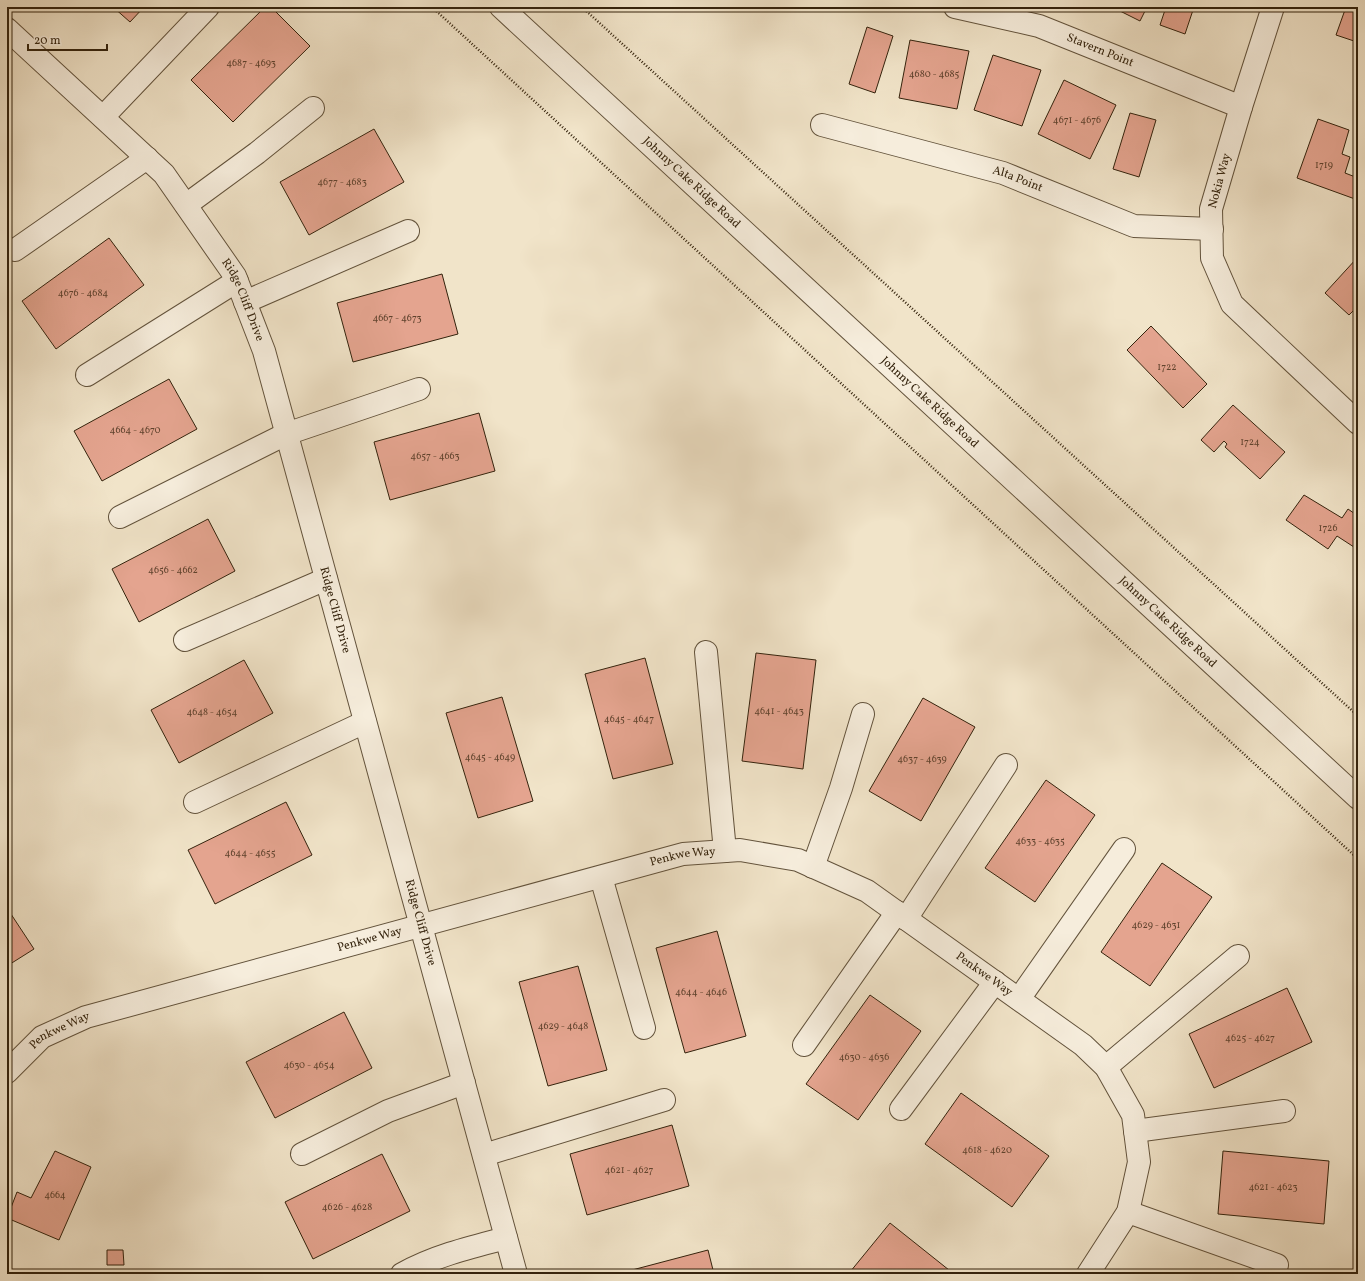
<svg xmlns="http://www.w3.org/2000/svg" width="1365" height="1281" viewBox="0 0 1365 1281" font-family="Vollkorn,serif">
<rect width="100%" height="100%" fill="#f1e4c9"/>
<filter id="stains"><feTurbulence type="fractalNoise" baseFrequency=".005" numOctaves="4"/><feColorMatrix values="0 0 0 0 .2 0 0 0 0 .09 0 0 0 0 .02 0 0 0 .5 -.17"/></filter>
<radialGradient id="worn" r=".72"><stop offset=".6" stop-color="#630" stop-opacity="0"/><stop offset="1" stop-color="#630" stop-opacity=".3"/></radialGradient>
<g fill="#e4a48f" stroke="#34230d">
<path d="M113,7H144L130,22Z"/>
<path d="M265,7H271L310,46L233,122L191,80Z"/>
<path d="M1112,7H1147L1140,21Z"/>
<path d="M1166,7H1194L1185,34L1160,25Z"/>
<path d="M1346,7H1358V48L1356,47L1357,42L1336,35Z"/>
<path d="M867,27L893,36L875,93L849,84Z"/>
<path d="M910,40L969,51L957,109L899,98Z"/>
<path d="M993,55L1041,70L1022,126L974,110Z"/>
<path d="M1064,80L1116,105L1090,159L1038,134Z"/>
<path d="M1130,113L1156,120L1139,177L1113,169Z"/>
<path d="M1318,119L1349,130L1342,154L1350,157L1345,173L1358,178V191L1355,199L1297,178Z"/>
<path d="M374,129L404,182L309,235L280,182Z"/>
<path d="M109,238L144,285L56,349L22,301Z"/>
<path d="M1357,258L1358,314L1354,310L1349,315L1325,293Z"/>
<path d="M442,274L458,334L353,362L337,303Z"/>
<path d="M1151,326L1207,384L1183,408L1127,350Z"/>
<path d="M169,379L197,429L102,481L74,431Z"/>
<path d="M1233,405L1285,452L1260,479L1225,447L1227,444L1224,441L1214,452L1201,440Z"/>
<path d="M479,413L495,471L390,500L374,442Z"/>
<path d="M1304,495L1342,518L1348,509L1358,516L1357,549L1337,536L1328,549L1286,520Z"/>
<path d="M208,519L235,571L139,622L112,569Z"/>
<path d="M756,653L816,660L803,769L742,761Z"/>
<path d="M645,658L673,764L613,779L585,674Z"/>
<path d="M244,660L273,713L179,763L151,710Z"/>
<path d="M502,697L533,801L478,818L446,713Z"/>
<path d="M923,698L975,727L921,821L869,791Z"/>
<path d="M1046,780L1095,815L1035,902L985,868Z"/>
<path d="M286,802L312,855L215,904L188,850Z"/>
<path d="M1162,863L1212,897L1150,986L1101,952Z"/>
<path d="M7,908L34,949L7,966Z"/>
<path d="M717,931L746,1036L685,1053L656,948Z"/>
<path d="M578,966L607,1070L548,1086L519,982Z"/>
<path d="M1287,988L1312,1042L1214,1088L1189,1034Z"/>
<path d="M870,995L921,1031L858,1120L806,1084Z"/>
<path d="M344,1012L372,1068L275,1118L246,1062Z"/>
<path d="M961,1093L1049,1156L1012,1207L925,1144Z"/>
<path d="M672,1125L689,1186L587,1215L570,1154Z"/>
<path d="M55,1151L91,1167L59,1240L7,1218L17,1192L31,1198Z"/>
<path d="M1223,1151L1329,1161L1324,1224L1218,1214Z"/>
<path d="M382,1154L410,1211L313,1259L285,1202Z"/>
<path d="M890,1223L954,1274H853L850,1272Z"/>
<path d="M107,1250H123L124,1265H107Z"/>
<path d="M708,1250L714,1274H617Z"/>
</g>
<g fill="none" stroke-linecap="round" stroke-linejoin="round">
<defs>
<g id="minor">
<path id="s1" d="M501,7L1358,798"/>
<path id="s2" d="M955,7L1039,26L1241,107"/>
<path d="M1273,7L1241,107L1211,209L1212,258L1232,304L1358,423"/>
<path id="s3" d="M7,29L164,174L235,276L264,351L516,1274"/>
<path d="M103,117L208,7"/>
<path id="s4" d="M822,125L1003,173L1134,226L1212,229"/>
<path d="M186,205L257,153L313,108"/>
<path d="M15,250L147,158"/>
<path d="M245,302L408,231"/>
<path d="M87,375L237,281"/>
<path d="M120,517L286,434L419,389"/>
<path d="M185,640L326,579"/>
<path d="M706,652L725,851"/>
<path d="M195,802L365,722"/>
<path d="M813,867L841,788L863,714"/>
<path d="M601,877L644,1028"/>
<path d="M906,919L1006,765"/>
<path d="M1019,999L1124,849"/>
<path d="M804,1045L897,912"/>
<path d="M1106,1067L1238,956"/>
<path id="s5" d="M7,1072L42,1037L86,1017L683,854L740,850L798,860L867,891L1083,1045L1106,1067L1133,1115L1139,1162L1128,1212L1088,1274"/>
<path d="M901,1109L995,982"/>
<path d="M1135,1131L1284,1111"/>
<path d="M302,1154L388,1111L464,1083"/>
<path d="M484,1155L664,1100"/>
<path d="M1128,1212L1277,1265"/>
<path d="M402,1274C434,1256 471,1247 506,1238"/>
</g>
</defs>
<use href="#minor" stroke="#63533c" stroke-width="24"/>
<g stroke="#34230d" stroke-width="2.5" stroke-dasharray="1 2" stroke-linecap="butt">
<path d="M432,7L1358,859"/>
<path d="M582,7L1358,716"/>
</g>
<use href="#minor" stroke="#f6eddc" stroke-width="22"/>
</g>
<g text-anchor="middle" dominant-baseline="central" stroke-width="3" stroke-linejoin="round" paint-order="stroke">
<g font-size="10" fill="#60432e">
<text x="251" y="63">4687 - 4693</text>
<text x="934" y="74">4680 - 4685</text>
<text x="1077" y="120">4671 - 4676</text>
<text x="1324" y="165">1719</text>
<text x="342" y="182">4677 - 4683</text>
<text x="83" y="293">4676 - 4684</text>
<text x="397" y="318">4667 - 4673</text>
<text x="1167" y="367">1722</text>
<text x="135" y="430">4664 - 4670</text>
<text x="1250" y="442">1724</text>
<text x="435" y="456">4657 - 4663</text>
<text x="1328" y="528">1726</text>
<text x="173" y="570">4656 - 4662</text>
<text x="779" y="711">4641 - 4643</text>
<text x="212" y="712">4648 - 4654</text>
<text x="629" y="719">4645 - 4647</text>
<text x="490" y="757">4645 - 4649</text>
<text x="922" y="759">4637 - 4639</text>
<text x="1040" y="841">4633 - 4635</text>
<text x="250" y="853">4644 - 4655</text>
<text x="1156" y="925">4629 - 4631</text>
<text x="701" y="992">4644 - 4646</text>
<text x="563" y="1026">4629 - 4648</text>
<text x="1250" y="1038">4625 - 4627</text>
<text x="864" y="1057">4630 - 4636</text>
<text x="309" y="1065">4630 - 4654</text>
<text x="987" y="1150">4618 - 4620</text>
<text x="629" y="1170">4621 - 4627</text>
<text x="1273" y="1187">4621 - 4623</text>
<text x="55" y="1195">4664</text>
<text x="347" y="1207">4626 - 4628</text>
</g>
<g font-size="12" fill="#34230d" stroke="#f6eddc">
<text stroke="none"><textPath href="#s2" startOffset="152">Stavern Point</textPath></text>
<text stroke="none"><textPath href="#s4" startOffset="203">Alta Point</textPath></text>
<text transform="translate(1220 181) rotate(-75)">Nokia Way</text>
<text stroke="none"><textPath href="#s1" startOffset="259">Johnny Cake Ridge Road</textPath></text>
<text stroke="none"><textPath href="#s3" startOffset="363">Ridge Cliff Drive</textPath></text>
<text stroke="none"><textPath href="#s1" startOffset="583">Johnny Cake Ridge Road</textPath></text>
<text stroke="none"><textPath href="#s3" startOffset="687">Ridge Cliff Drive</textPath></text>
<text stroke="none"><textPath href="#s1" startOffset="907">Johnny Cake Ridge Road</textPath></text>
<text stroke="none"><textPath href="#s5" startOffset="716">Penkwe Way</textPath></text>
<text stroke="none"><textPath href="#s3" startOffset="1011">Ridge Cliff Drive</textPath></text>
<text stroke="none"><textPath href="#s5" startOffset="392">Penkwe Way</textPath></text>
<text stroke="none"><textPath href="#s5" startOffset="1052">Penkwe Way</textPath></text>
<text stroke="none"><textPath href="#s5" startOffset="68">Penkwe Way</textPath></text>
</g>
</g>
<rect width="1365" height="1281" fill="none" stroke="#f1e4c9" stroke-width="24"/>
<rect x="8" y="8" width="1349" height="1265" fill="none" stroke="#34230d" stroke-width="2"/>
<rect x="12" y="12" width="1341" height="1257" fill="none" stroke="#34230d"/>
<path d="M28 44v6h79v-6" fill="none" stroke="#34230d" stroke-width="2"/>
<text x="34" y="44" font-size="12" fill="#34230d" stroke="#f6eddc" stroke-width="3" paint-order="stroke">20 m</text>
<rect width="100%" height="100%" filter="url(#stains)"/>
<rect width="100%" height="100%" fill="url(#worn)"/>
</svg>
